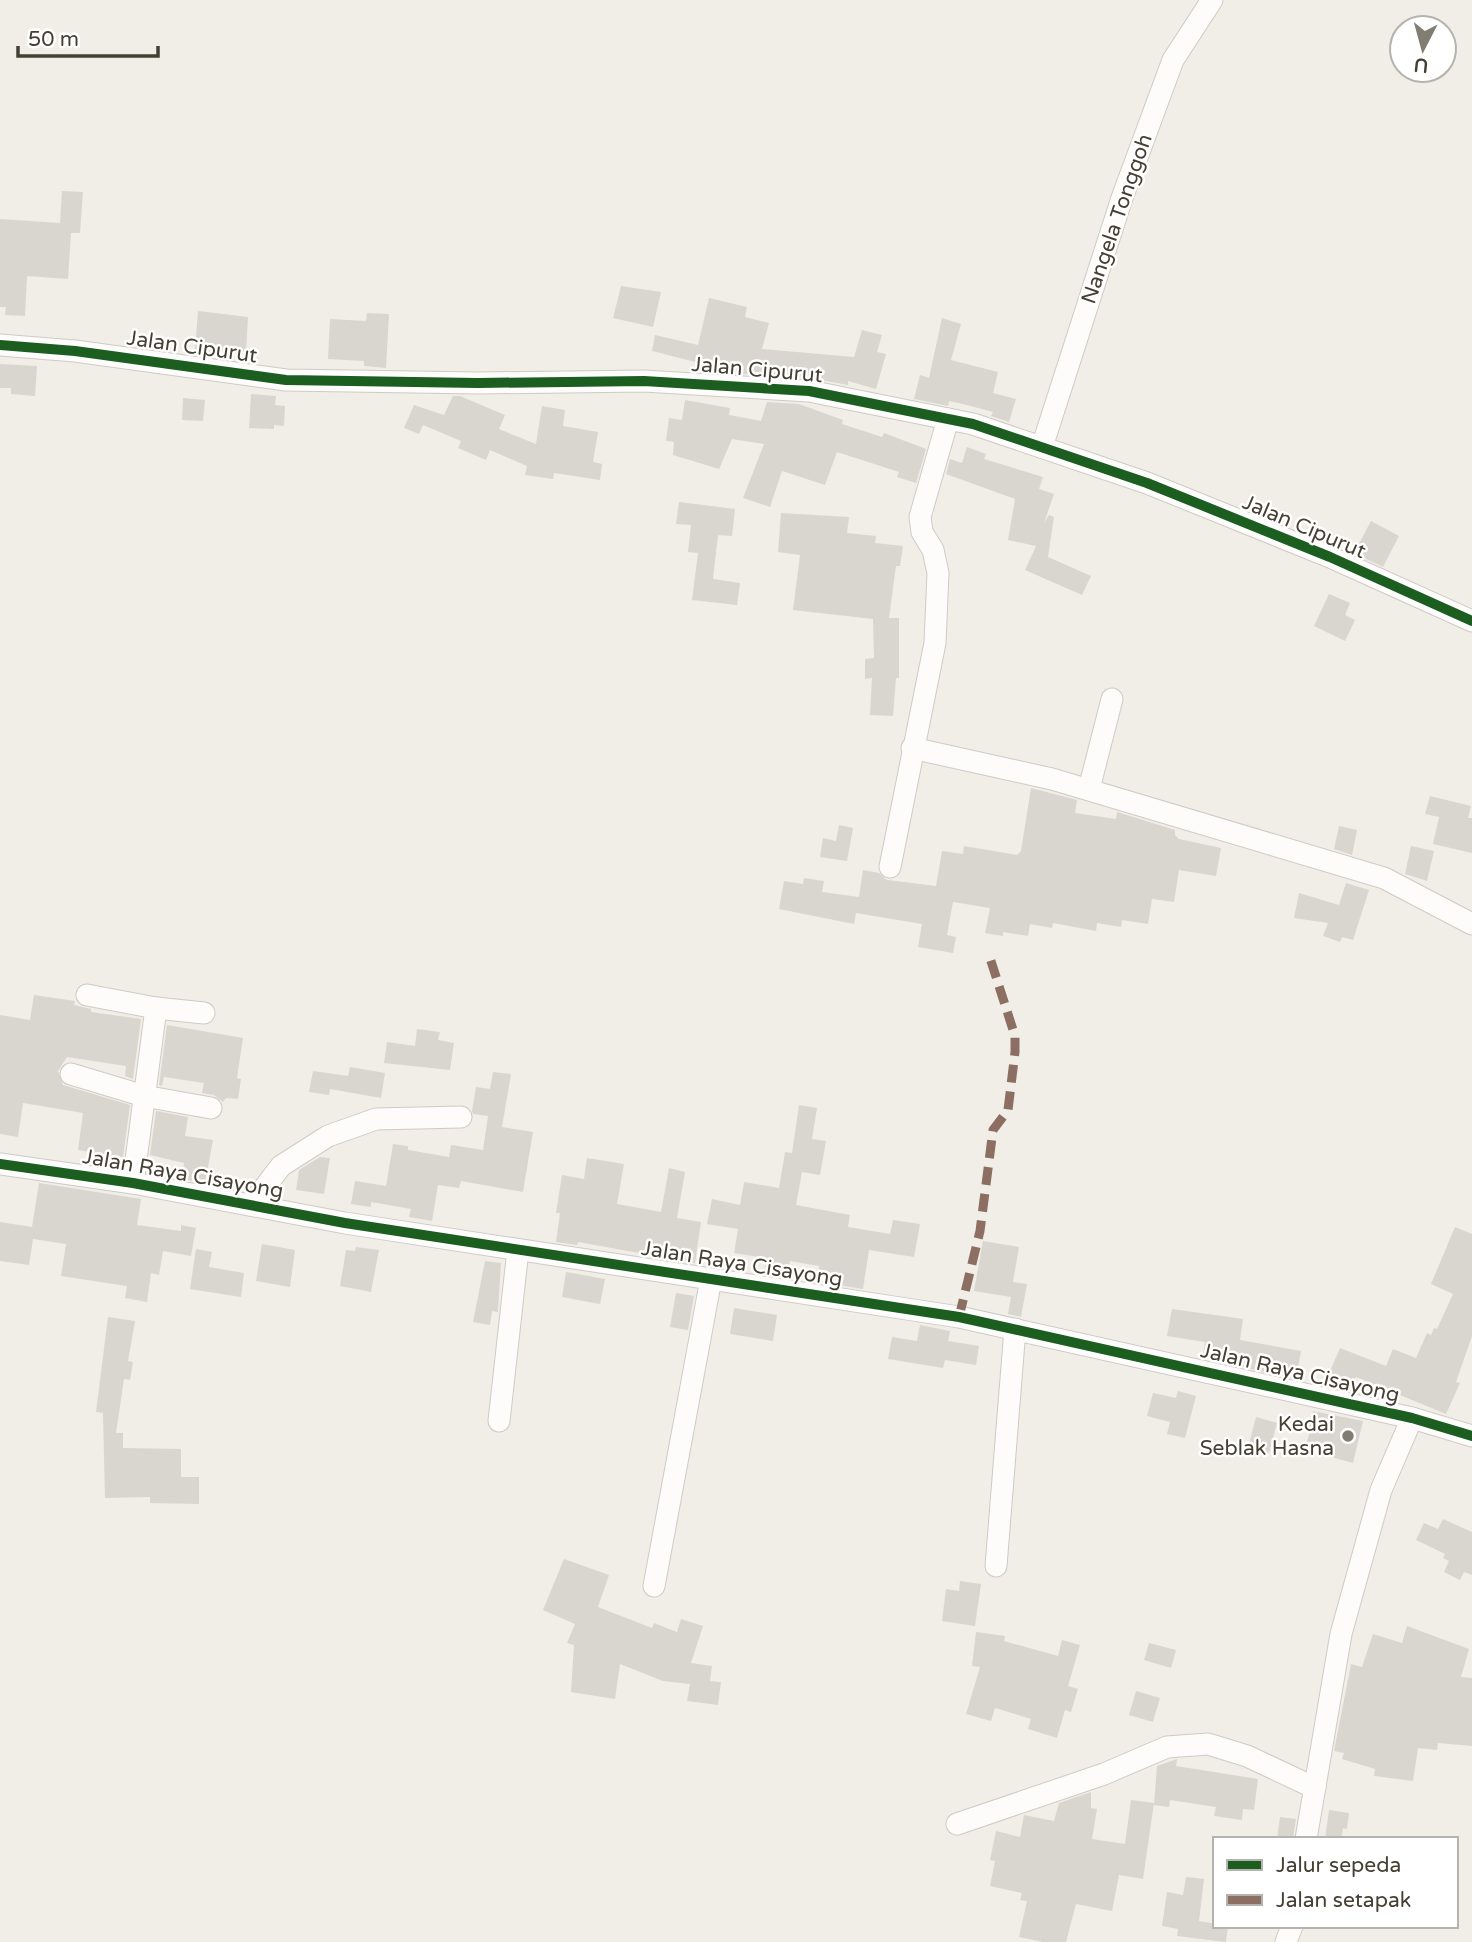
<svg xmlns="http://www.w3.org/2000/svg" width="1472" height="1942" viewBox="0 0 1472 1942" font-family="'Varela Round',sans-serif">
<rect width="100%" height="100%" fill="#f0eee6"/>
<g fill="#d9d6cf">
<path d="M62,191L83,192L80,233H71L68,279L27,276L25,316L5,315L6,307H0V219L60,223Z"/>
<path d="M621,286L661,292L653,327L613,318Z"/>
<path d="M709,298L747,307L745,317L769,323L762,349L854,357L862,330L882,335L877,352L886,354L876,389L848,381V385L810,378L743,374L652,351L655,335L698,345Z"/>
<path d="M198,311L248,317L246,352L195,351Z"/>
<path d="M367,313L389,314L386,368L364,366V361L328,359L330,319L366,321Z"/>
<path d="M942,318L961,324L951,360L998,372L993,393L1016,399L1009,422L991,416L993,412L963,404L949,401L948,406L914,399L920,375L929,378Z"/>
<path d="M0,364L37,366L35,396L11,394V388H0Z"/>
<path d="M251,394L276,396L275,405L285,406L284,426L274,425V429L249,428Z"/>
<path d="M453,396H460L505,415L499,429L536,444L542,406L565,410L563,426L598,432L593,462L602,464L600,480L554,473L553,479L525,475L527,466L490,450L486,460L458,448L461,441L423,425L419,434L404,428L414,405L444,415Z"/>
<path d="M183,398L205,400L203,421L182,420Z"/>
<path d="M685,400L730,408L729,415L761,421L767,402L799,404L843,420L842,424L882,437L884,433L926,449L916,483L897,477L899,472L837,452L825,485L782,471L770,507L743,498L764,444L732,439L719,469L673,455L674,442L666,441L669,418L682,420Z"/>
<path d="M967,447L986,454L984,459L1043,477L1039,489L1054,494L1044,523L1049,515L1054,517L1048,557L1091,576L1082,595L1025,570L1036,546L1008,540L1015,499L946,474L950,459L962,463Z"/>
<path d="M679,502L735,509L732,536L718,535L713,579L740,583L737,605L692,600L698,553L688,552L691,525L676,524Z"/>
<path d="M781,513L849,517L847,533L876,536L875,543L903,546L900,566H896L889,618H899V678H896L893,716L870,715L872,678L865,679V659L874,658L873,619L793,610L800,555L778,552Z"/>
<path d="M1371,521L1399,536L1383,567L1354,553Z"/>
<path d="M1329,594L1350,603L1345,615L1355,620L1345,641L1314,626Z"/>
<path d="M1031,788L1077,800L1075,813L1116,819L1117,812L1175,830V835L1179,839L1221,848L1216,876L1179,870L1174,902L1152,899L1148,924L1122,920L1121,927L1097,923L1096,931L1053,923L1052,928L1030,924L1028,936L1003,932V936L985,933L990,908L953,902L947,935L956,937L953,953L918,947L922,924L856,913L854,924L779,909L784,881L803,884L804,878L824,881L822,892L859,897L863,870L879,873L887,880L936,886L942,851L963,854L964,846L1017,855L1021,851Z"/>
<path d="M1430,796L1471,806L1468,818H1472V853L1433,844L1439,817L1425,814Z"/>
<path d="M839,825L853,828L847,861L820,857L823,838L836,841Z"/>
<path d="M1339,826L1357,830L1352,855L1334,849Z"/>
<path d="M1411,846L1434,851L1427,881L1405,874Z"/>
<path d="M1346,883L1369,890L1353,940L1342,937L1340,942L1323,936L1328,923L1294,918L1299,893L1339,905Z"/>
<path d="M34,995L75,1001L74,1005L91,1009V1012L141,1019L133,1079L125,1076L126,1066L67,1057L58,1071L63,1085L130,1105L123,1157L78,1150L83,1113L23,1103L18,1137L0,1134V1015L30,1020Z"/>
<path d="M167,1025L243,1038L237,1078L241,1079L238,1099L226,1098L223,1102L214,1095L202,1093L204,1083L164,1077L162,1086L159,1085Z"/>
<path d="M417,1029L440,1032L438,1040L454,1043L450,1070L384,1063L387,1042L415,1046Z"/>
<path d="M350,1067L385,1073L381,1098L330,1089L329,1095L309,1092L313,1071L348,1076Z"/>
<path d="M493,1072L511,1074L502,1127L533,1132L523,1192L461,1181L459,1188L438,1185L432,1221L409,1217L411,1209L371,1202V1207L351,1204L355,1181L386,1186L393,1144L408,1146V1150L449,1157L451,1145L483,1150L488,1116L473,1114L472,1111L476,1087L490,1089Z"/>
<path d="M799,1105L817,1108L812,1139L826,1141L820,1175L802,1172L796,1205L850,1215L848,1227L890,1234L893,1220L920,1224L914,1257L869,1250L863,1289L838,1285L840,1274L819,1270V1266L790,1261L787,1277L764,1274L766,1258L734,1253L738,1229L707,1224L712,1199L740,1205L744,1182L779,1188L785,1152L792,1153Z"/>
<path d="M156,1111L188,1117L185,1136L213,1140L205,1183L182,1179L184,1163L150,1155Z"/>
<path d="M320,1157L330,1158L324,1194L296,1190L299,1170Z"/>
<path d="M587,1158L624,1164L617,1204L661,1212L669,1168L685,1172L677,1218L701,1222L695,1263L578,1242L577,1245L556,1242L560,1213H556L562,1175L584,1179Z"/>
<path d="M39,1183L141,1199L137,1225L181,1231V1225L196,1228L191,1256L163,1251L159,1275L151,1273L147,1302L125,1298L127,1286L61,1276L66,1244L33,1239L29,1265L0,1261V1222L32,1227Z"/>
<path d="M1455,1227L1472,1234V1336L1456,1382L1460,1383L1446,1414L1356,1377L1351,1389L1327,1378L1340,1348L1386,1366L1393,1349L1416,1358L1427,1333L1431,1335L1434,1328L1437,1329L1453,1294L1431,1284Z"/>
<path d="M983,1241L1019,1247L1013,1282L1027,1284L1021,1317L1008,1314L1011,1297L974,1291Z"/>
<path d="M262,1244L295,1250L290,1287L256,1281Z"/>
<path d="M356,1247L379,1250L371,1292L340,1286L346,1250L355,1251Z"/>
<path d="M196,1249L212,1252L209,1267L244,1273L241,1297L190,1289Z"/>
<path d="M485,1261L501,1263L498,1312L492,1311L490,1325L473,1322Z"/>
<path d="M566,1272L605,1279L600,1304L562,1297Z"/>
<path d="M676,1293L694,1296L688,1330L670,1327Z"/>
<path d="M734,1308L777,1315L773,1341L730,1334Z"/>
<path d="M1172,1309L1243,1319L1240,1340L1301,1351L1296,1379L1242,1367L1243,1362L1203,1355L1205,1342L1167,1336Z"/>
<path d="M108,1317L135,1321L128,1361L133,1362L130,1380L124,1379L116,1433H123V1448L181,1449V1477H199V1504L150,1503V1497L105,1498L103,1413L96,1412Z"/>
<path d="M920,1325L950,1331L948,1341L979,1346L976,1365L945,1360L943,1368L888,1359L892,1337L917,1341Z"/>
<path d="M1178,1391L1196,1396L1185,1438L1167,1434L1170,1422L1147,1416L1153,1393L1176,1398Z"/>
<path d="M1313,1411L1363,1421L1353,1463L1331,1457L1332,1451L1306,1445L1310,1431L1305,1429Z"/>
<path d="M1256,1417L1277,1423L1269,1453L1248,1448Z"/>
<path d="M1443,1519L1472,1532V1575L1464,1572L1460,1580L1444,1572L1449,1561L1443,1558L1445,1554L1416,1540L1424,1523L1438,1529Z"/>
<path d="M564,1559L609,1575L598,1607L652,1628L654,1623L677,1632L681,1619L703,1626L691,1663L712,1666L710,1681L721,1682L718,1705L687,1701L690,1684L663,1681L620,1664L615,1699L571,1692L574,1645L567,1643L575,1624L543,1610Z"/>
<path d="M960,1581L981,1584L975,1626L942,1621L946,1589L959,1591Z"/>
<path d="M1407,1626L1469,1649L1461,1677L1472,1678V1746L1438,1743L1437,1750L1418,1748L1413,1781L1374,1776L1375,1769L1342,1759L1344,1753L1334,1751L1351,1664L1362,1667L1373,1634L1402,1643Z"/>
<path d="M976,1632L1005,1636L1004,1641L1058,1656L1062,1640L1080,1645L1068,1686L1078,1689L1071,1712L1065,1710L1057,1738L1028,1729L1031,1719L995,1708L991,1721L966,1714L980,1667L972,1666Z"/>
<path d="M1149,1643L1176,1650L1171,1668L1144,1660Z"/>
<path d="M1136,1691L1160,1698L1153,1722L1129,1715Z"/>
<path d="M1177,1759L1176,1766L1258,1779L1254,1810L1243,1809L1242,1820L1214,1816L1216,1807L1170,1800L1169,1807L1154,1805L1157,1766Z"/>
<path d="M1091,1792V1808L1097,1809L1092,1839L1125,1844L1131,1800L1154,1803L1143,1879L1119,1875L1112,1911L1076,1904L1066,1942H1043L1019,1937L1027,1901L1020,1900L1022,1893L990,1886L995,1861L990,1860L996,1831L1020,1837L1024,1815L1054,1821L1059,1803Z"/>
<path d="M1329,1810L1349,1813L1347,1829L1343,1828L1341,1839H1325Z"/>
<path d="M1280,1817L1296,1819L1293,1839H1277Z"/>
<path d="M1186,1877L1204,1879L1199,1921L1228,1926L1226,1942L1177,1936L1178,1929L1162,1926L1167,1892L1183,1895Z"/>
</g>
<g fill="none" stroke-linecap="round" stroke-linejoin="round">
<defs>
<g id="minor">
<path d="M0,345L75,351L286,380L478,383L644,381L809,391L973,424L1147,483L1330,557L1472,621"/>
<path d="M1042,447L1122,198L1173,60L1212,0"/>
<path d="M912,748L1052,779L1384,878L1472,924"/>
<path d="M1089,789L1112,699"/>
<path d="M890,867L935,643L938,573L933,550L922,532L920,517L948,419"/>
<path d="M87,995L156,1008L204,1013"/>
<path d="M71,1074L144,1096L211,1108"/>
<path d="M0,1164L133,1183L345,1223L959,1317L1412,1418L1472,1436"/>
<path d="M133,1183L156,1008"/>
<path d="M251,1205L281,1166L328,1136L376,1119L461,1117"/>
<path d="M499,1421L518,1250"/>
<path d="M996,1566L1015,1329"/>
<path d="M654,1586L711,1279"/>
<path d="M957,1824L1104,1774L1167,1747L1208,1744L1247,1756L1315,1788"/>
<path d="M1306,1839L1341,1634L1381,1490L1412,1418"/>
<path d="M1286,1942L1292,1926"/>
</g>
</defs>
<use href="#minor" stroke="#cecbc4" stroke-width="23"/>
<use href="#minor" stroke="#fdfcfb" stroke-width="21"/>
<path stroke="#8d6e63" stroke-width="9" stroke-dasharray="18 9" stroke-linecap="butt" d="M959,1317L980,1231L993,1130L1008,1110L1015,1052V1036L990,958"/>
<defs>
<g id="cycleway">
<path d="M0,345L75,351L286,380L478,383L644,381L809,391L973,424L1147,483L1330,557L1472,621"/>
<path d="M0,1164L133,1183L345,1223L959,1317L1412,1418L1472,1436"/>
</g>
</defs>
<use href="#cycleway" stroke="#fff" stroke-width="15"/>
<use href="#cycleway" stroke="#1b5e20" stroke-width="10"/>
</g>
<circle fill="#817d72" stroke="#fff" stroke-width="2.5" cx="1348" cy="1436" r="7"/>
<g text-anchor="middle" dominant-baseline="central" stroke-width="5" stroke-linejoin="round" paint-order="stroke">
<g font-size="21" fill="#454033" stroke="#fff">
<text transform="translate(1117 219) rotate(-71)">Nangela Tonggoh</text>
<text transform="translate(192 347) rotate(8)">Jalan Cipurut</text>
<text transform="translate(757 370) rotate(5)">Jalan Cipurut</text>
<text transform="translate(1304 527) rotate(23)">Jalan Cipurut</text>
<text transform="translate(183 1174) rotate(10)">Jalan Raya Cisayong</text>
<text transform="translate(742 1264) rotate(9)">Jalan Raya Cisayong</text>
<text transform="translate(1300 1373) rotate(13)">Jalan Raya Cisayong</text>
</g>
<g font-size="21" fill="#454033" stroke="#fff" text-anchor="end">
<text x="1334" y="1424">Kedai<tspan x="1334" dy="24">Seblak Hasna</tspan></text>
</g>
</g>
<rect x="1213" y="1837" width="245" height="91" fill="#ffffff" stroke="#b5b3ad" stroke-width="2"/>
<rect x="1227" y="1860" width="35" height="10" fill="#1b5e20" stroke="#b5b3ad" stroke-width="2"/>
<text x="1276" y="1872" font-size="21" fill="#454033">Jalur sepeda</text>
<rect x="1227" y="1895" width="35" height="10" fill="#8d6e63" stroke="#b5b3ad" stroke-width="2"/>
<text x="1276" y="1907" font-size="21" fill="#454033">Jalan setapak</text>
<g transform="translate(1423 49) rotate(186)"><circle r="33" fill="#ffffff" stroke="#b5b3ad" stroke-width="2"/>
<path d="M0-5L12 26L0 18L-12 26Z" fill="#817d72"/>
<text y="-10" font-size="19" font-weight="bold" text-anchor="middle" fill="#454033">U</text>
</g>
<path d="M18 46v10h140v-10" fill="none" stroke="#454033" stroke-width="3.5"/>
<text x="28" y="46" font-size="21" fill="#454033" stroke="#ffffff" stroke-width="5" paint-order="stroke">50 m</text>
</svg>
